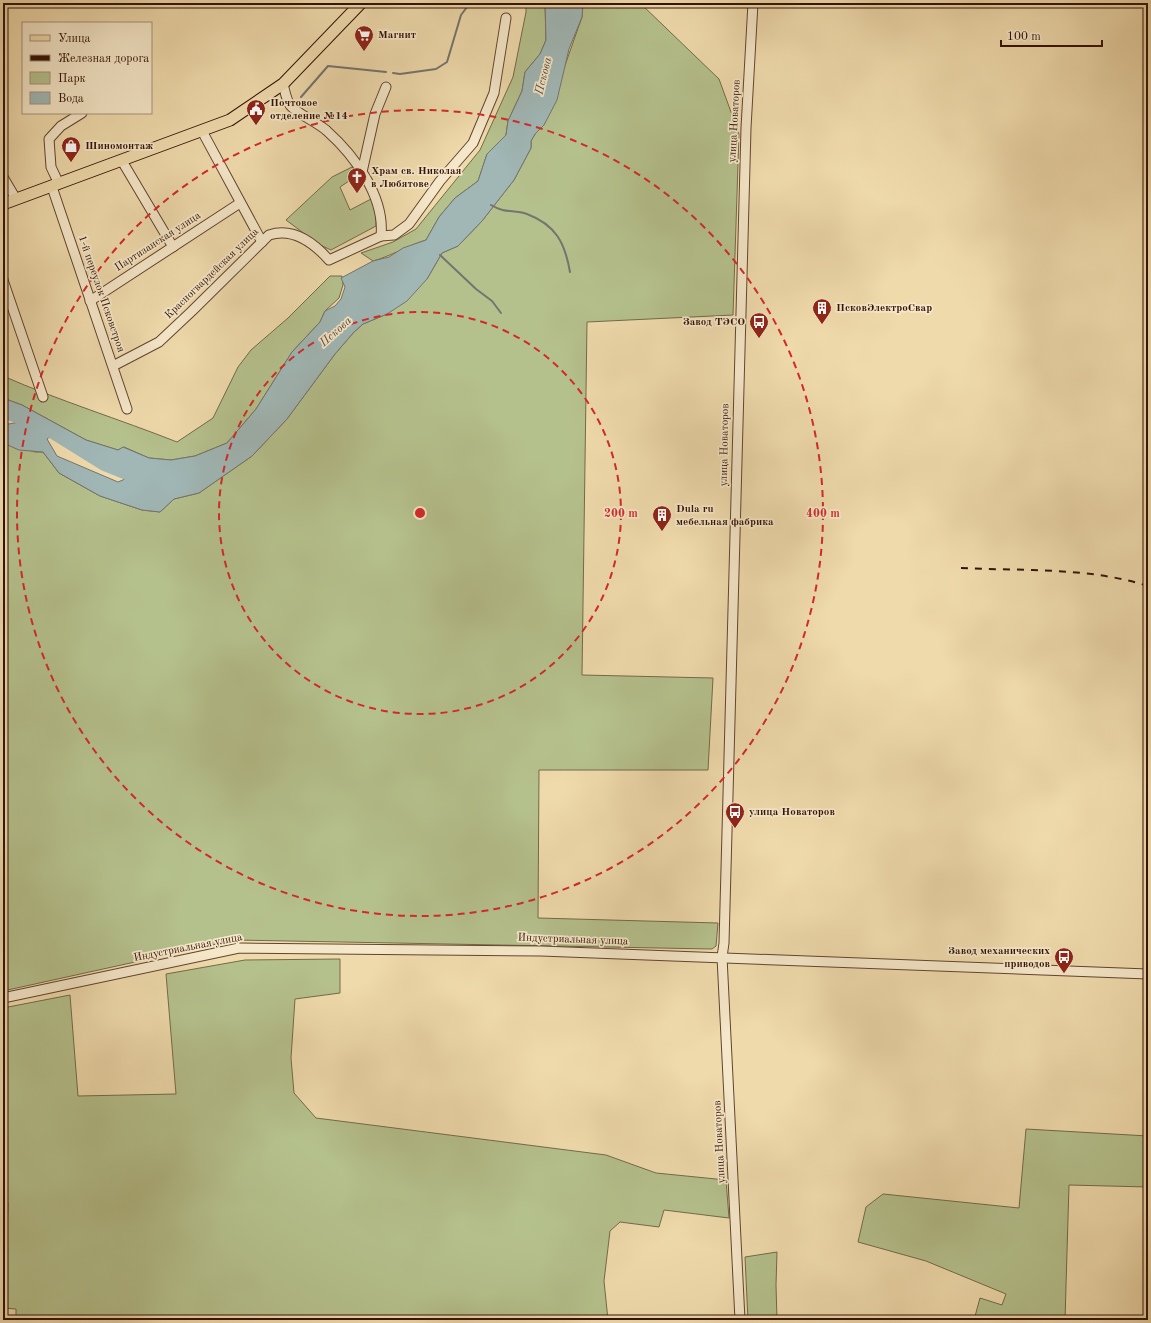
<svg xmlns="http://www.w3.org/2000/svg" width="1151" height="1323" viewBox="0 0 1151 1323" font-family="'Old Standard TT',serif">
<rect width="100%" height="100%" fill="#efdaac"/>
<filter id="stains"><feTurbulence type="fractalNoise" baseFrequency=".005" numOctaves="4"/><feColorMatrix values="0 0 0 0 .2 0 0 0 0 .09 0 0 0 0 .02 0 0 0 .5 -.17"/></filter>
<radialGradient id="worn" r=".72"><stop offset=".6" stop-color="#630" stop-opacity="0"/><stop offset="1" stop-color="#630" stop-opacity=".3"/></radialGradient>
<g fill="#b5c18d" stroke="#746a49">
<path d="M526,3H545L546,40L540,54L525,72L522,91L508,121L506,135L487,154L478,181L455,198L439,217L426,240C407,246 391,256 373,261L361,253L393,242L416,229L480,150L513,77L526,12Z"/>
<path d="M583,3H640L719,79L739,134L733,315L587,322L582,675L713,678L708,770H539L538,918L718,923L716,946L712,949L235,940L3,991V443L35,452H43L59,473L100,496L142,510L160,512L174,499L199,493L252,456L287,419L335,354L354,332L363,324L387,314L427,279L442,253L458,246L482,221L514,180L531,148V141L535,134L544,125L582,17Z"/>
<path d="M352,167L358,175L340,187L350,210L371,199L376,209V226L331,250L318,244L286,220L332,177Z"/>
<path d="M330,276H342L343,285L339,298L325,311L320,322L292,352L256,409L227,443L195,456L171,460L149,458L124,447L118,450L86,440L22,405L3,398V376C60,401 119,419 177,442L213,418L238,367L251,350L288,318Z"/>
<path d="M340,959V993L295,999L291,1058L294,1093L316,1118L606,1155L656,1173L726,1180L729,1218L664,1210L659,1227L620,1222L610,1231L604,1281L608,1320H16V1309L3,1308V1252L7,1231L8,1203L3,1202V1008L70,995L78,1096L176,1094L166,974L245,960Z"/>
<path d="M1026,1129L1148,1136V1187L1069,1185L1065,1320H974L980,1298L1002,1305L1006,1294L926,1261L858,1242L866,1207L883,1194L1019,1208Z"/>
<path d="M777,1252L776,1285L777,1320H748L745,1257Z"/>
</g>
<path fill="#a0b7b6" stroke="#74756f" fill-rule="evenodd" d="M545,3H583L582,17L569,49L557,100L544,125L535,134L531,141V148L514,180L482,221L458,246L442,253L427,279L407,301L387,314L363,324L354,332L335,354L287,419L252,456L199,493L174,499L160,512L142,510L100,496L59,473L43,452L19,450L3,443V423L9,424L19,422L16,417L3,410V398L22,405L86,440L118,450L123,447L149,458L171,460L195,456L227,443L256,409L292,352L320,322L325,311L335,306L341,299L345,287L341,278L373,261L389,257L403,248L426,240L439,217L455,198L478,181L487,154L506,135L508,121L522,91L525,72L540,54L546,40ZM52,435H57L70,443L76,450L84,453L91,460L113,464L125,479L118,482L57,456L47,439Z"/>
<g fill="none" stroke-linecap="round" stroke-linejoin="round">
<g stroke="#74756f" stroke-width="2">
<path d="M393,73L400,74L436,69L447,62L461,15L470,3"/>
<path d="M301,97L328,66L386,72"/>
<path d="M491,205C506,214 513,209 527,214C556,225 565,243 570,272"/>
<path d="M440,255L476,289L492,301L501,313"/>
</g>
<path stroke="#a0b7b6" stroke-width="12" d="M3,412L43,427L104,465L134,477"/>
<defs>
<g id="minor">
<path d="M202,131L262,242"/>
<path d="M122,161L173,247"/>
<path d="M362,172L375,114L386,87"/>
<path d="M3,177L16,199"/>
<path d="M59,184L51,167L49,139L61,126L82,113"/>
<path d="M52,187L127,409"/>
<path d="M381,236L394,235L409,224L440,181L473,143L494,93L506,18"/>
<path d="M3,280L43,397"/>
<path d="M90,301L240,203"/>
<path d="M113,366L159,342L192,311L269,235C293,227 314,243 329,260L381,236C385,197 355,156 327,131C319,123 294,112 290,105C286,99 285,91 283,84"/>
<path d="M3,998L239,948L541,951L1148,974"/>
<path d="M740,1320L722,957L724,943L746,128L753,3"/>
</g>
<path id="major" d="M3,204L230,120L283,84L361,3"/>
</defs>
<use href="#minor" stroke="#62442f" stroke-width="11"/>
<use href="#major" stroke="#331205" stroke-width="13"/>
<use href="#minor" stroke="#f5e7c9" stroke-width="9"/>
<use href="#major" stroke="#efdaac" stroke-width="11"/>
<path stroke="#331205" stroke-width="2" stroke-dasharray="7 7" stroke-linecap="butt" d="M961,568C1023,571 1089,567 1148,586"/>
</g>
<g fill="none" stroke="#d62828" stroke-width="2" stroke-dasharray="7 5">
<circle cx="420" cy="513" r="201"/>
<circle cx="420" cy="513" r="403"/>
</g>
<defs>
<symbol id="supermarket-pin" viewBox="-11 -11 22 30"><path d="M0 17L-7.5 6A9.5 9.5 0 1 1 7.5 6Z" fill="#8f2418" stroke="#f5e7c9"/><path d="M-6-5.5h2.5l.6 2H6L4.5 2H-2.5L-4.4-4H-6ZM-1.5 3.2a1.3 1.3 0 1 0 .1 0ZM3 3.2a1.3 1.3 0 1 0 .1 0Z" fill="#fff"/></symbol>
<symbol id="civic-pin" viewBox="-11 -11 22 30"><path d="M0 17L-7.5 6A9.5 9.5 0 1 1 7.5 6Z" fill="#8f2418" stroke="#f5e7c9"/><path d="M-.6-6.5H3V-4.5H.6V-3L4-1V1h2V6H-6V1h2V-1L-.6-3ZM-1.2 2.5V6h2.4V2.5Z" fill="#fff"/></symbol>
<symbol id="shop-pin" viewBox="-11 -11 22 30"><path d="M0 17L-7.5 6A9.5 9.5 0 1 1 7.5 6Z" fill="#8f2418" stroke="#f5e7c9"/><path d="M-5-2.5h2.3a2.7 3.5 0 0 1 5.4 0H5L5.5 6h-11ZM-1.5-2.5h3a1.5 2.3 0 0 0-3 0Z" fill="#fff"/></symbol>
<symbol id="church-pin" viewBox="-11 -11 22 30"><path d="M0 17L-7.5 6A9.5 9.5 0 1 1 7.5 6Z" fill="#8f2418" stroke="#f5e7c9"/><path d="M-1.2-6h2.4v3.5h3.3v2.4h-3.3V6h-2.4V-.1h-3.3v-2.4h3.3Z" fill="#fff"/></symbol>
<symbol id="building-pin" viewBox="-11 -11 22 30"><path d="M0 17L-7.5 6A9.5 9.5 0 1 1 7.5 6Z" fill="#8f2418" stroke="#f5e7c9"/><path d="M-4-6H4V6H1V3H-1V6H-4ZM-2.5-4.3h1.7v1.8h-1.7ZM.8-4.3h1.7v1.8H.8ZM-2.5-1h1.7V.8h-1.7ZM.8-1h1.7V.8H.8Z" fill="#fff"/></symbol>
<symbol id="bus-pin" viewBox="-11 -11 22 30"><path d="M0 17L-7.5 6A9.5 9.5 0 1 1 7.5 6Z" fill="#8f2418" stroke="#f5e7c9"/><path d="M-5-6H5V4H4V6H2V4H-2V6H-4V4H-5ZM-3.5-4V0h7V-4ZM-3.5 1.2v1.5H-2V1.2ZM2 1.2v1.5H3.5V1.2Z" fill="#fff"/></symbol>
</defs>
<g fill-rule="evenodd">
<use href="#supermarket-pin" x="353" y="24" width="22" height="30"/>
<use href="#civic-pin" x="245" y="98" width="22" height="30"/>
<use href="#shop-pin" x="60" y="135" width="22" height="30"/>
<use href="#church-pin" x="346" y="166" width="22" height="30"/>
<use href="#building-pin" x="811" y="297" width="22" height="30"/>
<use href="#bus-pin" x="748" y="311" width="22" height="30"/>
<use href="#building-pin" x="651" y="504" width="22" height="30"/>
<use href="#bus-pin" x="724" y="801" width="22" height="30"/>
<use href="#bus-pin" x="1053" y="946" width="22" height="30"/>
</g>
<g text-anchor="middle" dominant-baseline="central" stroke-width="3.5" stroke-linejoin="round" paint-order="stroke">
<g font-size="11" font-weight="bold" fill="#331205" stroke="#f5e7c9" text-anchor="start">
<text x="378" y="35">Магнит</text>
<text x="270" y="103">Почтовое<tspan x="270" dy="13">отделение №14</tspan></text>
<text x="85" y="146">Шиномонтаж</text>
<text x="371" y="171">Храм св. Николая<tspan x="371" dy="13">в Любятове</tspan></text>
<text x="836" y="308">ПсковЭлектроСвар</text>
<text x="745" y="322" text-anchor="end">Завод ТЭСО</text>
<text x="676" y="509">Dula ru<tspan x="676" dy="13">мебельная фабрика</tspan></text>
<text x="749" y="812">улица Новаторов</text>
<text x="1050" y="951" text-anchor="end">Завод механических<tspan x="1050" dy="13">приводов</tspan></text>
</g>
<g font-size="11" fill="#331205" stroke="#f5e7c9">
<text transform="translate(735 121) rotate(-87)">улица Новаторов</text>
<text transform="translate(158 242) rotate(-33)">Партизанская улица</text>
<text transform="translate(212 274) rotate(-44)">Красногвардейская улица</text>
<text transform="translate(101 294) rotate(71)">1-й переулок Псковстроя</text>
<text transform="translate(725 445) rotate(-89)">улица Новаторов</text>
<text transform="translate(573 940) rotate(2)">Индустриальная улица</text>
<text transform="translate(188 948) rotate(-11)">Индустриальная улица</text>
<text transform="translate(720 1142) rotate(-93)">улица Новаторов</text>
</g>
<g font-size="12" font-style="italic" fill="#594c43" stroke="#f5e7c9">
<text transform="translate(544 76) rotate(-76)">Пскова</text>
<text transform="translate(336 332) rotate(-42)">Пскова</text>
</g>
</g>
<circle cx="420" cy="513" r="6" fill="#d62828" stroke="#f5e7c9" stroke-width="2"/>
<g font-size="12" text-anchor="middle" font-weight="bold" fill="#d62828" stroke="#f5e7c9" stroke-width="3.5" stroke-linejoin="round" paint-order="stroke">
<text x="621" y="517">200 m</text>
<text x="823" y="517">400 m</text>
</g>
<rect width="1151" height="1323" fill="none" stroke="#efdaac" stroke-width="16"/>
<rect x="4" y="4" width="1143" height="1315" fill="none" stroke="#331205" stroke-width="2"/>
<rect x="8" y="8" width="1135" height="1307" fill="none" stroke="#331205"/>
<rect x="22" y="22" width="130" height="92" fill="#f5e7c9" stroke="#a7927b"/>
<rect x="30" y="35" width="20" height="6" fill="#efdaac" stroke="#a7927b"/>
<text x="58" y="42" font-size="12" fill="#331205">Улица</text>
<rect x="30" y="55" width="20" height="6" fill="#331205" stroke="#a7927b"/>
<text x="58" y="62" font-size="12" fill="#331205">Железная дорога</text>
<rect x="30" y="72" width="20" height="12" fill="#b5c18d" stroke="#a7927b"/>
<text x="58" y="82" font-size="12" fill="#331205">Парк</text>
<rect x="30" y="92" width="20" height="12" fill="#a0b7b6" stroke="#a7927b"/>
<text x="58" y="102" font-size="12" fill="#331205">Вода</text>
<path d="M1001 40v6h101v-6" fill="none" stroke="#331205" stroke-width="2"/>
<text x="1007" y="40" font-size="12" fill="#331205" stroke="#f5e7c9" stroke-width="3" paint-order="stroke">100 m</text>
<rect width="100%" height="100%" filter="url(#stains)"/>
<rect width="100%" height="100%" fill="url(#worn)"/>
</svg>
